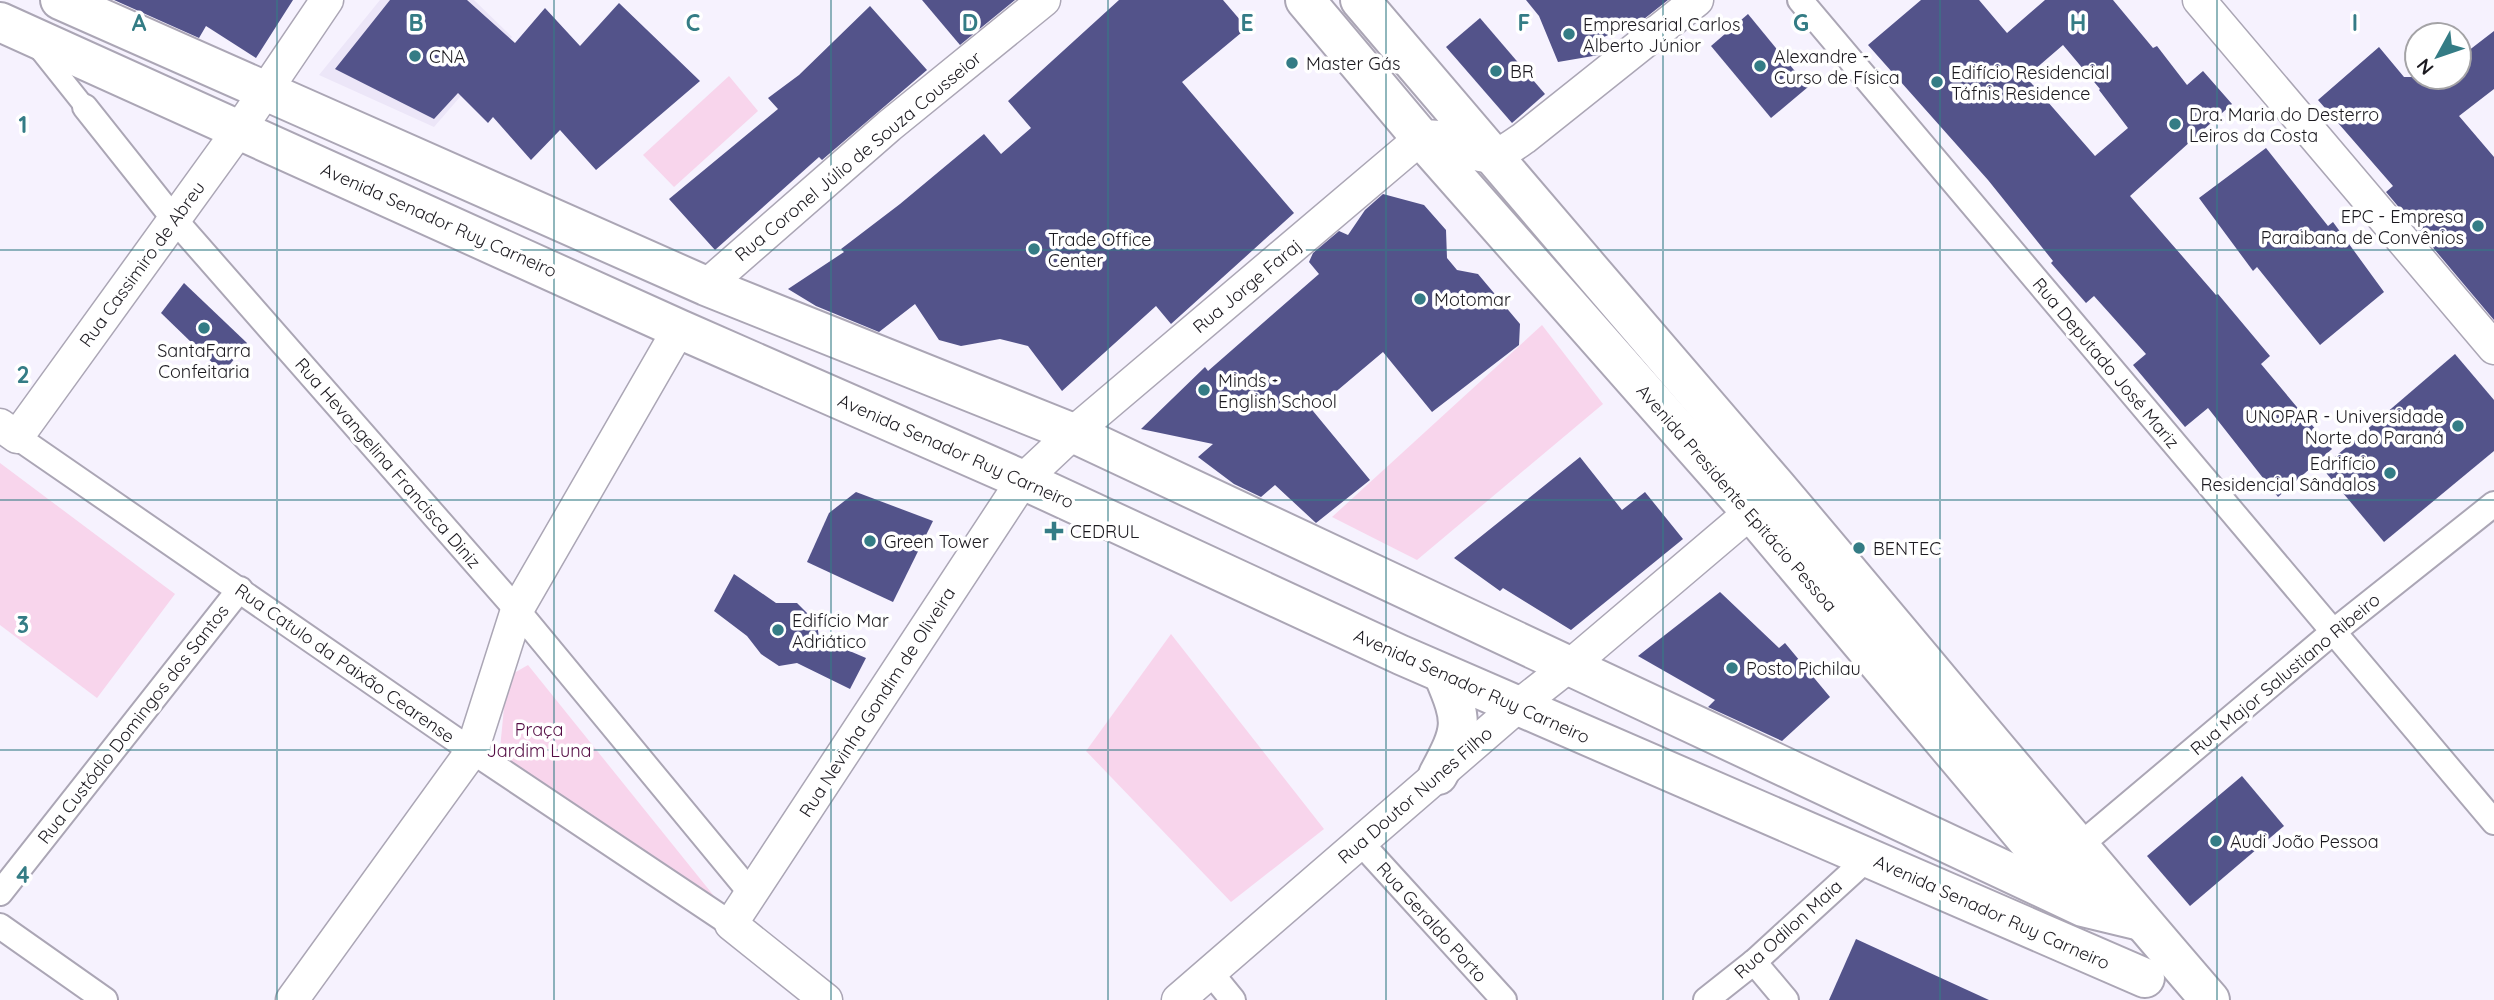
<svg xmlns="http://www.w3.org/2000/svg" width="2494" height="1000" viewBox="0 0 2494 1000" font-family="Quicksand,sans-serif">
<rect width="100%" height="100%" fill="#f6f2fe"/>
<path fill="#ece6f8" d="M380,0H474L512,37L434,127L319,75Z"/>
<g fill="#f8d5ec">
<path d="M729,76L758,111L674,187L643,155Z"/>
<path d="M1542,325L1603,404L1417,560L1332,517Z"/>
<path d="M0,463L175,594L97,698L0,625Z"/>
<path d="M1171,634L1324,829L1231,902L1086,751Z"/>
<path d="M528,665L714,896L499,759L507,677Z"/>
</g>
<g fill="#53538a" fill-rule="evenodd">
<path d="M114,0H293L256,58L206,26L199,38Z"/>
<path d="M390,0H467L515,43L545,8L580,46L619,3L700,81L596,170L560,130L531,160L493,117L488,123L458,93L434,119L335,69Z"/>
<path d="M922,0H1015L960,45Z"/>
<path d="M1119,0H1223L1247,28L1182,82L1294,213L1171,324L1156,306L1062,391L1028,346L1000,339L961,346L939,340L915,304L879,332L816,306L788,289L844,252L841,249L900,204L984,134L1001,154L1031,128L1008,101Z"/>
<path d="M1526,0H1668L1644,19L1595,41L1601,53L1599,55L1558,62L1539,16Z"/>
<path d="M1921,0H1979L2007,33L2045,0H2113L2153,48L2157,46L2187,85L2203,71L2232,104L2130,196L2216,295L2218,294L2270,356L2261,364L2332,449L2278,497L2208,408L2185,427L2133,365L2146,354L2094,296L2086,303L2051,263L2053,261L1988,180L1868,45ZM2063,45L2100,89L2099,90L2128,128L2095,156L2026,77Z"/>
<path d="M870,6L927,70L822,160L819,157L715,250L669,199L778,109L768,98L799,75Z"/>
<path d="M1748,14L1808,87L1771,118L1711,46Z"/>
<path d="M1480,18L1545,94L1512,123L1446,47Z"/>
<path d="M2494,31V89L2459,116L2494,157V320L2386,192L2393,186L2318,100L2379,47L2404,77H2459V58Z"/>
<path d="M2266,148L2328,226L2333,222L2384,292L2320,345L2257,267L2253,271L2199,198Z"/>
<path d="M1383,194L1424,205L1446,230L1447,258L1457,270L1478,274L1520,324L1519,345L1432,412L1383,352L1313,411L1370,480L1316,523L1275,485L1261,497L1234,484L1198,457L1213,444L1141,429L1205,367L1208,371L1319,274L1309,262L1313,253L1339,231L1348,235L1365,210Z"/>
<path d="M184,283L247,343L223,373L161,313Z"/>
<path d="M2455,354L2494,400V451L2384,542L2322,468Z"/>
<path d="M1580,457L1622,510L1645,492L1683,539L1571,630L1503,588L1500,591L1454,558Z"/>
<path d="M856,492L933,521L893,602L807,562L829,513Z"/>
<path d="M734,574L776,603H797L817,623L819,638L866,658L850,689L797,663L779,666L761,654L747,636L714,611Z"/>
<path d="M1720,592L1779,648L1785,643L1830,697L1782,741L1708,707L1715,700L1638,656Z"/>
<path d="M2242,776L2284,826L2190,906L2147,856Z"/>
<path d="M1856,939L1989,1000H1829Z"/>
</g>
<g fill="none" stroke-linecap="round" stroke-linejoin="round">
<defs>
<path id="pedestrian" d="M38,48L85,107"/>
<g id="minor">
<path d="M1800,0L2494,822"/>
<path d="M85,107L174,219L517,610L751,893"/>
<path d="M17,437L472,751L731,924"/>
<path d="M1361,843L1504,1000"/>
<path d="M2078,847L2333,632L2494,504"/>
<path d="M0,893L240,589"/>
<path d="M0,926L105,1000"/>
<path d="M1754,962L1786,1000"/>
<path d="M1211,973L1233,1000"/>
<path d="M1706,1000L1754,962L1869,857"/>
</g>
<g id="tertiary">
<path d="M2199,0L2494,348"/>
<path d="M706,286L889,126L1044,0"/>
<path d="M0,425L17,437L239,130L327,0"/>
<path d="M292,1000L472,751L517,610L679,329"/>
<path d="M826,1000L731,924L1023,480L1073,433L1421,138C1453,130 1465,157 1489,156C1500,156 1515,144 1524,138L1697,0"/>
<path d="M1178,1000L1518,706L1579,658L1751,512"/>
</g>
<g id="primary">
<path d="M60,0L706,286L1073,433L2083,907L2141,921"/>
<path d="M1305,0L1421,138L1751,512L2074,896"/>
<path d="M1360,0C1498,163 1637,324 1776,486C1921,657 2063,830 2210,1000"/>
<path d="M0,22L679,329L1023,480L1401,655L2145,978"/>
<path d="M1438,775C1463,728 1464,723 1443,674"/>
</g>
</defs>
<use href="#pedestrian" stroke="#aba6b5" stroke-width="23"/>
<use href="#minor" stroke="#aba6b5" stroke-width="28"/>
<use href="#tertiary" stroke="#aba6b5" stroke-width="35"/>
<use href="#primary" stroke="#aba6b5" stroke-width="42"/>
<use href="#pedestrian" stroke="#fff" stroke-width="19"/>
<use href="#minor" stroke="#fff" stroke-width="24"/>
<use href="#tertiary" stroke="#fff" stroke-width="32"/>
<use href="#primary" stroke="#fff" stroke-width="38"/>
</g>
<path fill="none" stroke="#347c85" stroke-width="2" stroke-opacity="0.55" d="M277,0V1000M554,0V1000M831,0V1000M1108,0V1000M1386,0V1000M1663,0V1000M1940,0V1000M2217,0V1000M0,250H2494M0,500H2494M0,750H2494"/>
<g fill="#347c85" stroke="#fff" stroke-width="2.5">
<circle cx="1569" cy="34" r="7"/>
<circle cx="415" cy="56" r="7"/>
<circle cx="1292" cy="63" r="7"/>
<circle cx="1760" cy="66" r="7"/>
<circle cx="1496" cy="71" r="7"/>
<circle cx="1937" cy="82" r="7"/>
<circle cx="2175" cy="124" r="7"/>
<circle cx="2478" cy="226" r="7"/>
<circle cx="1034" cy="249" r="7"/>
<circle cx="1420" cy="299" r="7"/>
<circle cx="204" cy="328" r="7"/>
<circle cx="1204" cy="390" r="7"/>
<circle cx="2458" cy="426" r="7"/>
<circle cx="2390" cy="473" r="7"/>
<path d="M1050.5 520.5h7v7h7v7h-7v7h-7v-7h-7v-7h7z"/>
<circle cx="870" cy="541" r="7"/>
<circle cx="1859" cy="548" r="7"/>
<circle cx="778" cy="630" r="7"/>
<circle cx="1732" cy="668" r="7"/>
<circle cx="2216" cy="841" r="7"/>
</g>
<g text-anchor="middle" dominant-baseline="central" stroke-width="7" stroke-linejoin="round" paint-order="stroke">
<g font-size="18" fill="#1c1a20" stroke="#fff" text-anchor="start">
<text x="1583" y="24">Empresarial Carlos<tspan x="1583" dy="21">Alberto Júnior</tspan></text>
<text x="429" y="56">CNA</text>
<text x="1774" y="56">Alexandre -<tspan x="1774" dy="21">Curso de Física</tspan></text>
<text x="1306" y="63">Master Gás</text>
<text x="1510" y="71">BR</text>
<text x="1951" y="72">Edifício Residencial<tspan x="1951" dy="21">Táfnis Residence</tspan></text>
<text x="2189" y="114">Dra. Maria do Desterro<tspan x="2189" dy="21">Leiros da Costa</tspan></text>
<text x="2464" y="216" text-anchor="end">EPC - Empresa<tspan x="2464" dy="21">Paraibana de Convênios</tspan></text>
<text x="1048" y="239">Trade Office<tspan x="1048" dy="21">Center</tspan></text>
<text x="1434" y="299">Motomar</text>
<text x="204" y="350" text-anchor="middle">SantaFarra<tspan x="204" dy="21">Confeitaria</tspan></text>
<text x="1218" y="380">Minds -<tspan x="1218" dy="21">English School</tspan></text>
<text x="2444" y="416" text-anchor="end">UNOPAR - Universidade<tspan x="2444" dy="21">Norte do Paraná</tspan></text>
<text x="2376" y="463" text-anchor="end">Edrifício<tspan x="2376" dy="21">Residencial Sândalos</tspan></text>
<text x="1070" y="531">CEDRUL</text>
<text x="884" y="541">Green Tower</text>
<text x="1873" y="548">BENTEC</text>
<text x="792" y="620">Edifício Mar<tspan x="792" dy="21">Adriático</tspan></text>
<text x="1746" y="668">Posto Pichilau</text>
<text x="2230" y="841">Audi João Pessoa</text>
</g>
<g font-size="18" fill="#1c1a20" stroke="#fff">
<text transform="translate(858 156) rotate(-40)">Rua Coronel Júlio de Souza Cousseior</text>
<text transform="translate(439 220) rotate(24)">Avenida Senador Ruy Carneiro</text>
<text transform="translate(142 264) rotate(-54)">Rua Cassimiro de Abreu</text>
<text transform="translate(1247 286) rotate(-40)">Rua Jorge Faraj</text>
<text transform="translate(2106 363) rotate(50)">Rua Deputado José Mariz</text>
<text transform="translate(956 451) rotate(24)">Avenida Senador Ruy Carneiro</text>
<text transform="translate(388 463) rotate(49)">Rua Hevangelina Francisca Diniz</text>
<text transform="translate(1737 498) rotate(49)">Avenida Presidente Epitácio Pessoa</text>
<text transform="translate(345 663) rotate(35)">Rua Catulo da Paixão Cearense</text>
<text transform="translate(2285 674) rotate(-40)">Rua Major Salustiano Ribeiro</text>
<text transform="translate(1472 686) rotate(24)">Avenida Senador Ruy Carneiro</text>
<text transform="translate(877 702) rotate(-57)">Rua Nevinha Gondim de Oliveira</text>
<text transform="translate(133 724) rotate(-52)">Rua Custódio Domingos dos Santos</text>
<text transform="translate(1415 795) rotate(-41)">Rua Doutor Nunes Filho</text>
<text transform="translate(1992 912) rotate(24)">Avenida Senador Ruy Carneiro</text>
<text transform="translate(1432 922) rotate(48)">Rua Geraldo Porto</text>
<text transform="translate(1788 929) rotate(-42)">Rua Odilon Maia</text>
</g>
<g font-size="18" fill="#540d44" stroke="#fff">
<text x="539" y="729">Praça<tspan x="539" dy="21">Jardim Luna</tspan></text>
</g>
</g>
<g font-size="23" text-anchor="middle" font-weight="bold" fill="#347c85" stroke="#fff" stroke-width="7" stroke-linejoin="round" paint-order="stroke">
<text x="139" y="31">A</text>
<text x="416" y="31">B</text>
<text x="693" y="31">C</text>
<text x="970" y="31">D</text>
<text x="1247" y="31">E</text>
<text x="1524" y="31">F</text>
<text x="1801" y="31">G</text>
<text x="2078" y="31">H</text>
<text x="2355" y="31">I</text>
<text x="23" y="133">1</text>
<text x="23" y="383">2</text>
<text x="23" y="633">3</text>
<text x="23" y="883">4</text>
</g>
<g transform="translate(2438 56) rotate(230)"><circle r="33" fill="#ffffff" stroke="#a4a3a6" stroke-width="2"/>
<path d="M0-5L12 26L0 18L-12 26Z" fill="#347c85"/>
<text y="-10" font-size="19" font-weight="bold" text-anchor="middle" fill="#1c1a20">N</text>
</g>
</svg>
